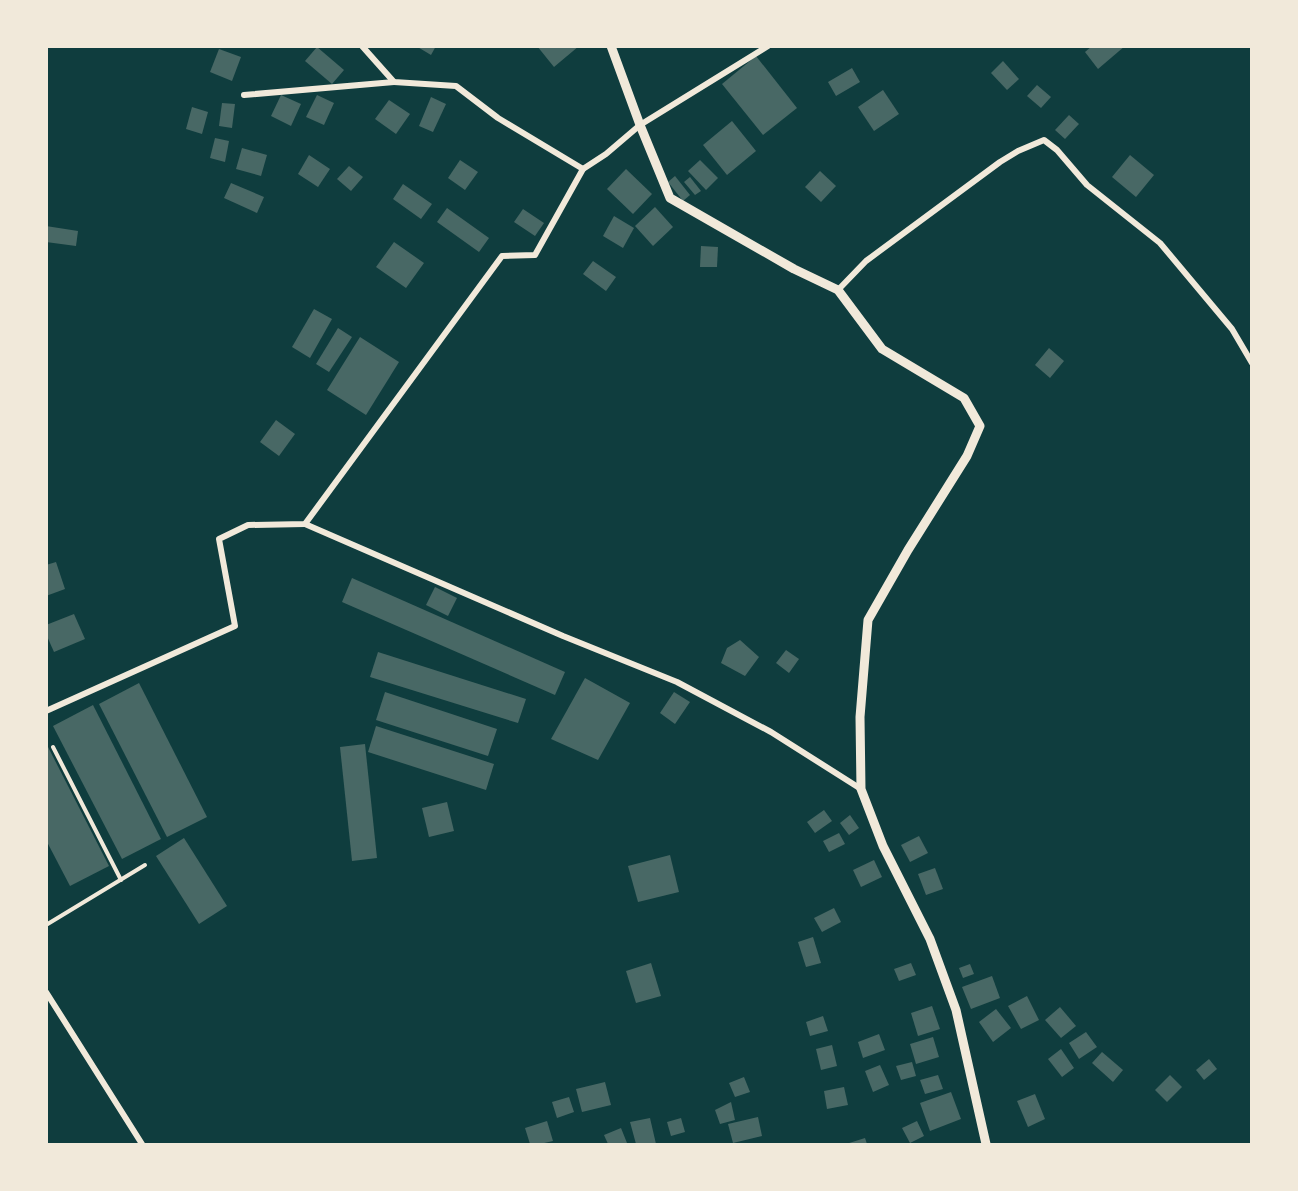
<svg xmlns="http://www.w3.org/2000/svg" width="1298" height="1191" viewBox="0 0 1298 1191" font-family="Raleway,sans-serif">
<rect width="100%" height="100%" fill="#0f3d3e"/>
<g fill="#486865">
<path d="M416,46H436L431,55Z"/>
<path d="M537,46H579L554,67Z"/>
<path d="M1092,46H1125L1098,69L1085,52Z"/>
<path d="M317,47L344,70L332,84L305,61Z"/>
<path d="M219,49L241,57L232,81L210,72Z"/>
<path d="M756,56L797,108L763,135L722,84Z"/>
<path d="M1003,61L1019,79L1007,90L991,73Z"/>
<path d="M852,68L860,82L836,96L828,82Z"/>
<path d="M1037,85L1051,97L1041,108L1027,96Z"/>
<path d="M883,90L899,114L874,131L858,107Z"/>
<path d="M281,95L301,104L291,126L271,116Z"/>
<path d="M317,95L334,103L324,125L306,117Z"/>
<path d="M431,97L446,104L433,132L419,126Z"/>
<path d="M389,100L410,114L396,134L375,119Z"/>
<path d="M222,103L235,104L232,128L219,126Z"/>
<path d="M192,107L208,112L202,134L186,129Z"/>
<path d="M1069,115L1079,124L1065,139L1055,130Z"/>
<path d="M732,121L756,151L727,175L703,145Z"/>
<path d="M215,138L229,141L225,162L210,158Z"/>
<path d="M242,148L267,155L261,176L236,169Z"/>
<path d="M309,155L330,169L318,187L298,174Z"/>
<path d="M1130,155L1154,175L1136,197L1112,177Z"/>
<path d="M460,160L478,172L465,190L448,178Z"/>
<path d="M700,160L718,178L706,190L688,171Z"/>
<path d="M349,166L363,177L351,191L337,179Z"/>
<path d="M626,169L652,194L633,214L607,189Z"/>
<path d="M820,171L836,186L821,202L805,187Z"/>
<path d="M675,176L690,195L683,201L668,182Z"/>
<path d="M690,177L701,191L695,195L684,182Z"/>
<path d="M231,183L264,197L257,213L224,198Z"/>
<path d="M403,184L432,204L421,219L393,199Z"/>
<path d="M655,207L673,227L653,246L635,226Z"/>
<path d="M447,208L489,238L479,252L437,222Z"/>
<path d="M523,209L544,223L535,236L514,222Z"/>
<path d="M614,216L634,228L623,248L603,236Z"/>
<path d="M46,226L78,231L76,246L46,242Z"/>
<path d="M394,242L424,263L406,288L376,267Z"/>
<path d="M701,246L718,247L717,267H700Z"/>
<path d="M593,261L616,277L606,291L583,274Z"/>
<path d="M314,309L332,319L310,358L292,347Z"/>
<path d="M338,328L352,337L329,372L316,364Z"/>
<path d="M360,337L399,362L366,415L327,390Z"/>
<path d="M1049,348L1064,361L1050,378L1035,365Z"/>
<path d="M276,420L295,434L279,456L260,442Z"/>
<path d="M56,562L65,589L46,596V565Z"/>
<path d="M352,578L565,672L555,695L342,602Z"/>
<path d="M435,587L457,598L448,616L426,605Z"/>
<path d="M74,614L85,639L54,652L46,634V625Z"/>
<path d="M740,640L759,657L745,676L721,663L727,648Z"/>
<path d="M786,650L799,659L789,673L776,663Z"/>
<path d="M378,652L526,699L518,723L370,677Z"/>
<path d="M585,678L630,703L598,760L551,739Z"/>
<path d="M139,683L207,817L167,837L99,704Z"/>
<path d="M385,692L497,729L488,756L376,720Z"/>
<path d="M674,692L690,702L675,724L660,713Z"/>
<path d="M93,705L161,839L122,859L53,726Z"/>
<path d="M376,726L494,764L486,790L368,752Z"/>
<path d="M46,743L109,866L70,886L46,840Z"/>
<path d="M365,744L377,858L352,861L340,747Z"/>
<path d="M447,802L454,831L429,837L422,808Z"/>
<path d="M824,810L832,821L815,833L807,822Z"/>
<path d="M850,815L859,828L849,835L840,823Z"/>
<path d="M839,833L845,844L829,852L823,841Z"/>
<path d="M919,836L928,853L910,862L901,845Z"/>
<path d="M184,838L227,906L199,924L156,856Z"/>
<path d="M670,855L679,892L638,902L628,866Z"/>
<path d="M874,860L882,877L861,887L853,870Z"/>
<path d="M935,868L943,889L926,895L918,874Z"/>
<path d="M834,908L841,922L822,932L814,918Z"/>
<path d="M813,937L821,963L806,967L798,942Z"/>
<path d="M651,963L661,996L636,1003L626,971Z"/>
<path d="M911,963L916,975L899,981L894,969Z"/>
<path d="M970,964L974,974L963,978L959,968Z"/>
<path d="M992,976L1000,998L971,1009L962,987Z"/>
<path d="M1027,996L1039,1020L1021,1029L1008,1006Z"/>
<path d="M932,1006L940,1029L918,1036L911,1013Z"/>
<path d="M1060,1007L1076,1026L1061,1038L1045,1020Z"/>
<path d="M996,1009L1011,1028L993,1042L979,1022Z"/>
<path d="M823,1016L828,1031L810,1036L806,1022Z"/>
<path d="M1086,1032L1097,1047L1079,1059L1069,1043Z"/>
<path d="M879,1034L885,1050L863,1058L858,1042Z"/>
<path d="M933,1037L939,1057L916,1064L910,1044Z"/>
<path d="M832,1045L837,1066L821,1070L816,1049Z"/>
<path d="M1061,1049L1074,1068L1062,1077L1048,1059Z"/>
<path d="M1102,1052L1123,1070L1113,1082L1092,1063Z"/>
<path d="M1209,1059L1217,1069L1204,1080L1196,1070Z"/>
<path d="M912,1062L916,1076L901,1080L896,1066Z"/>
<path d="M880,1065L889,1085L873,1092L865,1071Z"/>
<path d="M938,1075L943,1089L925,1094L920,1080Z"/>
<path d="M1170,1075L1182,1087L1167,1102L1155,1090Z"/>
<path d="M744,1077L750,1092L735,1097L729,1083Z"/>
<path d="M605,1082L611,1105L582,1112L576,1089Z"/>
<path d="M844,1087L848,1105L827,1109L824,1091Z"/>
<path d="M951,1092L961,1119L930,1131L920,1103Z"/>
<path d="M1035,1094L1045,1119L1028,1127L1017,1101Z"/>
<path d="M569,1097L574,1112L557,1118L552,1102Z"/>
<path d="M731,1102L735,1120L720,1124L715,1110Z"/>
<path d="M758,1117L762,1136L733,1143L728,1124Z"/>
<path d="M650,1118L656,1144H636L630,1122Z"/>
<path d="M681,1118L685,1132L671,1136L667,1122Z"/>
<path d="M547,1121L553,1141L540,1144H530L525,1128Z"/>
<path d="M917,1121L924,1136L910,1143L902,1128Z"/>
<path d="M621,1128L627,1143L608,1144L604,1135Z"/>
<path d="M865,1138L867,1144H846Z"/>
</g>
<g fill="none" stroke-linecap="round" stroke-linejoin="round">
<g stroke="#f1e9da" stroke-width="4">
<path d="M53,747L121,880"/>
<path d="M46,925L145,865"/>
</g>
<g stroke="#f1e9da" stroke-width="6">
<path d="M362,46L394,82L456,86L498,118L583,169L606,154L640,125L768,46"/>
<path d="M244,95L394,82"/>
<path d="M838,290L866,261L1000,162L1018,151L1044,140L1057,150L1087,185L1160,243L1232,329L1252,363"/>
<path d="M305,524L563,636L677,682L771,732L861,789"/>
<path d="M46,711L235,626L219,539L248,525L305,524L502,256L535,255L583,169"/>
<path d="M46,992L142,1144"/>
</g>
<path stroke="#f1e9da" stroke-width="9" d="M611,46L640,125L670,198L794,269L838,290L882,349L964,398L980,426L967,456L908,550L868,620L860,717L861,789L883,846L930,939L956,1010L986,1144"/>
</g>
<rect width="1298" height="1191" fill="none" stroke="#f1e9da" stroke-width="96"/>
</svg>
